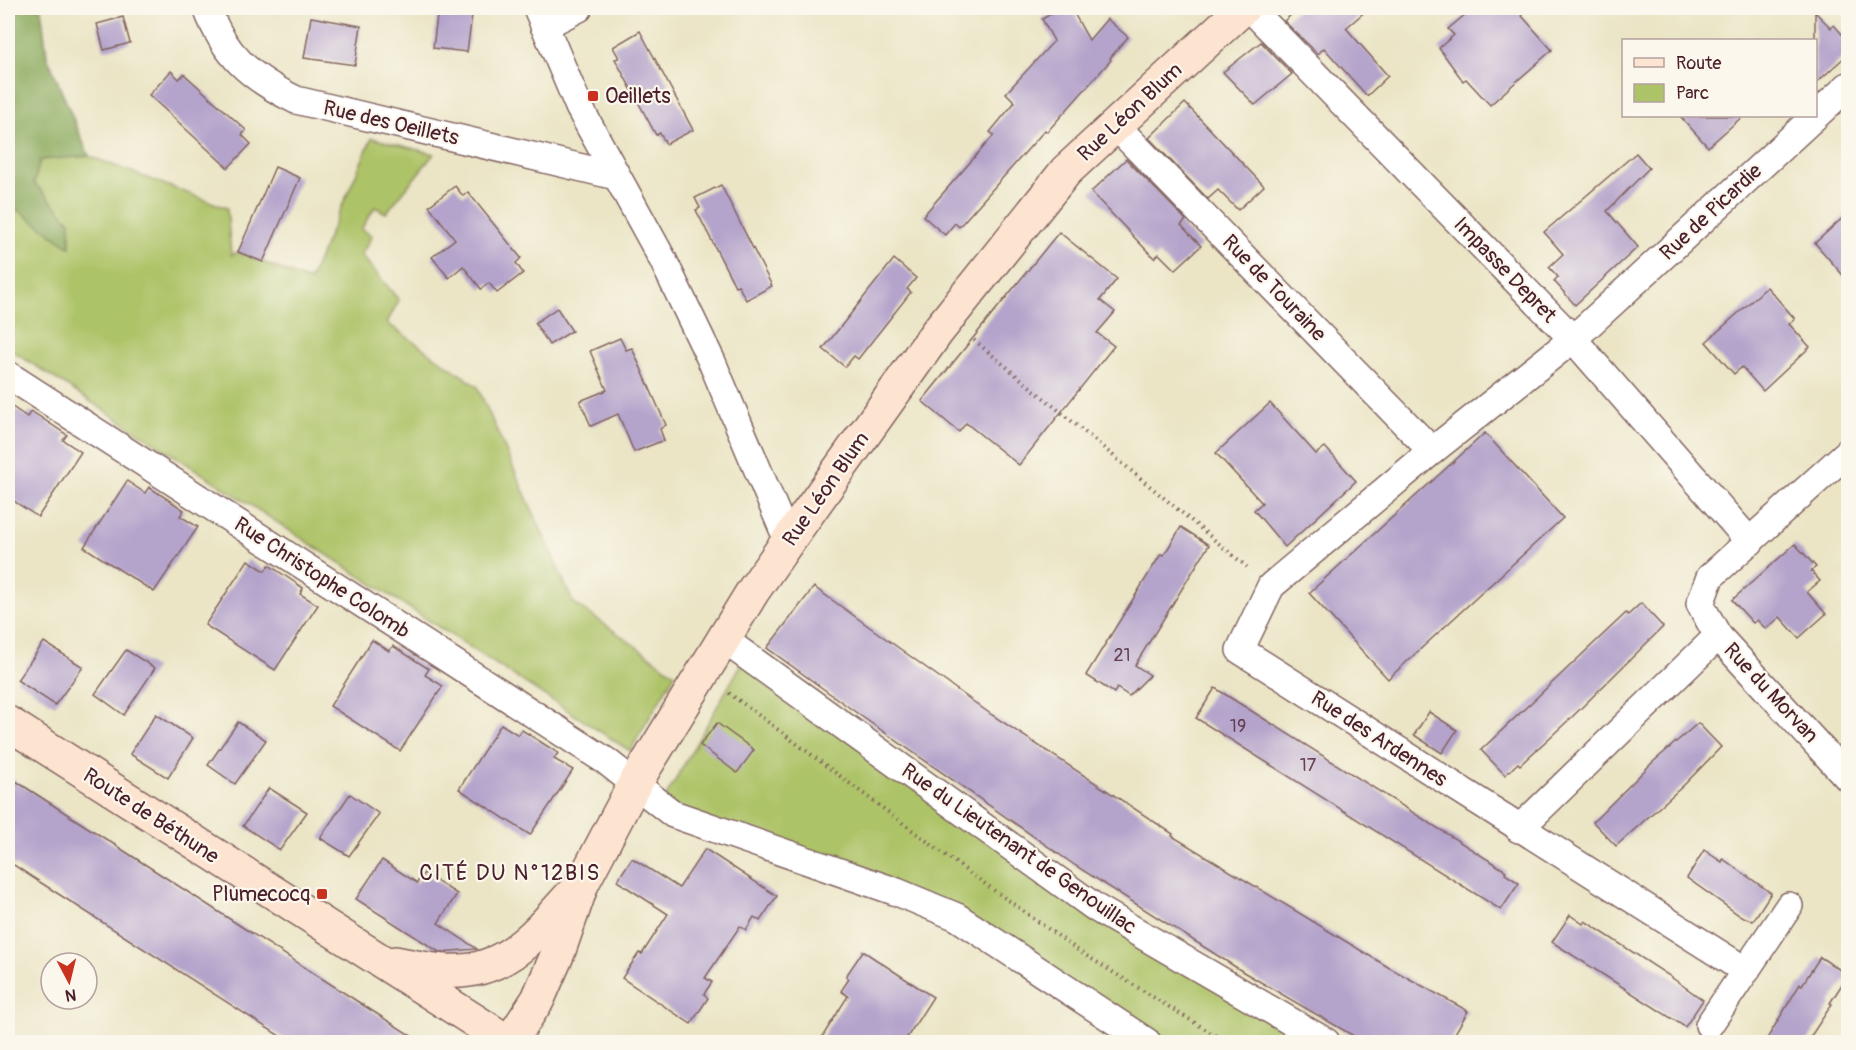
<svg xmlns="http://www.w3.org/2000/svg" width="1856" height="1050" viewBox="0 0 1856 1050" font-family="Pangolin,sans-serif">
<rect width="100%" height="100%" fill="#fbf7ec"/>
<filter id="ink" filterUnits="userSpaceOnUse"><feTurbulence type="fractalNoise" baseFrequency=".0167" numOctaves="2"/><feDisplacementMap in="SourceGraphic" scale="12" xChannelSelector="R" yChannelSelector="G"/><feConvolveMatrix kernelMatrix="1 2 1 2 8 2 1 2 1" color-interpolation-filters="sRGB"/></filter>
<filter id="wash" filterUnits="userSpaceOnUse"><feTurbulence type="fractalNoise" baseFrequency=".008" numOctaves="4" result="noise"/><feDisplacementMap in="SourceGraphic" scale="24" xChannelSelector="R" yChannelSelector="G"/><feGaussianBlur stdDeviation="1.35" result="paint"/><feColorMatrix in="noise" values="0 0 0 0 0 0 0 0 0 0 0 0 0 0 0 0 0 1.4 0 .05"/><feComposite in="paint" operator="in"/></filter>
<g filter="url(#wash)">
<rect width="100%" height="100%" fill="#ebe5c6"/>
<g fill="#adc367" stroke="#7c7149" stroke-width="1.5">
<path d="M372,138L434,154L386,213L375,207L361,229L372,236L361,255L399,300L387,323L477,386L573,602L675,674L630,751L8,348V203L69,246L70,221L34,183L40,160L89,156L227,208L231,255L238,252L309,281Z"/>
<path d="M746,656L1096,908L1326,1042H1147L957,917L661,805Z"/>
</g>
<path fill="#8aa95c" stroke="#6a6444" stroke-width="1.5" d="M8,8H41L47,56L89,156L40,160L34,183L70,221V247L8,203Z"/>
<g id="blocks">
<g fill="#b4a3cb">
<path d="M438,8H473L467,52L433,48Z"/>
<path d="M1061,8H1071L1089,40L1107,19L1128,37L1110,58L1111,60L1047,132L1045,130L959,227L955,223L945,235L923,216L994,135L990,132L1015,102L1006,93L1054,41L1042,19Z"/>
<path d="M1299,8H1369L1346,28L1388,76L1367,96L1324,48L1318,54L1284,21Z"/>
<path d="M1473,8H1515L1552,50L1490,105L1466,79L1463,81L1439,48L1454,35L1448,29Z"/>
<path d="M1815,12L1831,28L1834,25L1848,41V54L1815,84Z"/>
<path d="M123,17L130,43L104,50L97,24Z"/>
<path d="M311,17L361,26L355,65L304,58Z"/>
<path d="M640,31L693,130L666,144L660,133L656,135L615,59L619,58L613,47Z"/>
<path d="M1261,42L1292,74L1255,105L1223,72Z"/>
<path d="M171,71L179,79L184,74L246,130L242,135L251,144L228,168L149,95Z"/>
<path d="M1185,103L1264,186L1238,210L1218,190L1208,199L1149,138Z"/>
<path d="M1680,116H1743L1708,147Z"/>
<path d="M1636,153L1649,168L1607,211L1638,247L1575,305L1554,281L1558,277L1549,267L1563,254L1544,232Z"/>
<path d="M1126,159L1186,220L1181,225L1201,246L1175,270L1159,254L1154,258L1091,192Z"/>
<path d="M275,167L300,178L263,262L238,252Z"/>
<path d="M721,185L772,286L746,300L738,285L735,286L696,210L700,208L695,198Z"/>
<path d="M455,186L463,196L468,192L521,258L516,263L523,273L497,293L489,283L481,289L463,266L449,278L432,257L455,239L429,206Z"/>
<path d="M1848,213V281L1815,243Z"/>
<path d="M1059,232L1117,279L1100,300L1115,312L1097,333L1114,346L1019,465L966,423L959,432L922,401Z"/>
<path d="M894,259L916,278L907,289L911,292L858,359L854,356L845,367L823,349Z"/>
<path d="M1767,287L1795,319L1789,324L1810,347L1763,391L1742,367L1734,374L1706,342Z"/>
<path d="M557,308L572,331L549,345L535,323Z"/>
<path d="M620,338L626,350L632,348L666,425L660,429L664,440L634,452L618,414L591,426L580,401L607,390L590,351Z"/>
<path d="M1270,403L1316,454L1325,447L1356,481L1285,547L1254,510L1262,503L1216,453Z"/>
<path d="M8,404L27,417L31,411L67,435L63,440L81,452L38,517L8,497Z"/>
<path d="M1485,433L1563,518L1388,679L1309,593Z"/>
<path d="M127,481L145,493L149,487L184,510L180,516L198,527L154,592L84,547Z"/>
<path d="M1181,527L1209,545L1135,665L1150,675L1129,696L1117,688L1114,693L1086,675L1161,554L1164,555Z"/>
<path d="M1795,544L1816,567L1811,571L1820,581L1807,592L1826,614L1799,638L1780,617L1766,629L1757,620L1753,623L1732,600Z"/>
<path d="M248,560L265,571L269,565L303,588L300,594L318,605L275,670L205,625Z"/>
<path d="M814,587L992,715L1173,834L1172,836L1388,967L1468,1011L1450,1042H1364L1245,973L1076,866L861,716L767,648Z"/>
<path d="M1641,603L1663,627L1572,717L1520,765L1518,763L1505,775L1481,750L1626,613L1628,615Z"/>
<path d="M372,640L389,651L393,646L429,669L425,675L443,686L400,751L330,706Z"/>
<path d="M44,642L83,667L55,705L17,680Z"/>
<path d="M126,650L155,668L124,715L95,694Z"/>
<path d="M1215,688L1506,871L1505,874L1519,883L1501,910L1196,718Z"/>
<path d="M1429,712L1457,730L1442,753L1414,735Z"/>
<path d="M156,714L193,738L168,778L130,754Z"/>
<path d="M238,722L266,740L235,784L208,765Z"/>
<path d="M717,723L754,750L737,773L700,745Z"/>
<path d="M1698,723L1721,747L1684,785L1616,846L1593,822L1653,762Z"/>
<path d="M501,724L518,735L522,730L558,753L554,759L573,770L530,835L459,789Z"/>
<path d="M8,776L363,1005L421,1042H289L32,877L8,861Z"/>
<path d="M269,788L307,812L280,850L243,826Z"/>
<path d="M350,794L379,814L349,856L320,838Z"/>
<path d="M705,849L777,896L760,921L754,917L746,930L740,926L705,978L712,982L704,994L708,998L691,1024L622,978L639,953L642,954L668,914L617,881L632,858L679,888Z"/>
<path d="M1704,850L1722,862L1723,859L1771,893L1753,921L1739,915L1687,878Z"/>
<path d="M382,860L417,883L424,873L457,894L438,923L477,949L439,952L356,899Z"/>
<path d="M1570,915L1583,924L1585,921L1668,975L1703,1000L1685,1027L1552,942Z"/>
<path d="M863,951L933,997L904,1042H819L848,996L841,991L849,979L846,976Z"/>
<path d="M1820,957L1848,975L1830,1003L1832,1004L1807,1042H1765L1800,984L1802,985Z"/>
</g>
</g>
</g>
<g filter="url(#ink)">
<use href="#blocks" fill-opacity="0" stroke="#826461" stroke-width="1.5"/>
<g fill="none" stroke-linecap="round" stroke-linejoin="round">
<defs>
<g id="street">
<path d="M207,8C224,55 251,78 296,100L616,176"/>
<path d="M537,8L579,107L663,260L712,362L788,541"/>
<path d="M1250,8L1573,339L1750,542"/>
<path d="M544,26L579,8"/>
<path d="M1115,125L1432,451"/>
<path d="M8,375L606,761L673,814L897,892L957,917L1147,1042"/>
<path d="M1848,452L1710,577L1700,604L1718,636L1848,778"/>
<path d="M723,639L1096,908L1326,1042"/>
<path d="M1519,829L1718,636"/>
<path d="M1746,971L1240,650L1271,586L1432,451L1573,339L1848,86"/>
<path d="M1709,1025L1789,906"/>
</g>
<g id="secondary">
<path d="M8,723L508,1042"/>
<path d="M395,963C412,966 429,970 446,971C506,975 537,932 574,892"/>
<path d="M510,1042L538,999L558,953L582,884L634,785L753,591L788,541L937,332L1066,171L1243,8"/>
</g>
</defs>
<use href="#street" stroke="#826461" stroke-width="30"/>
<use href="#secondary" stroke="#826461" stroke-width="36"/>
<g stroke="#826461" stroke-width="4" stroke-dasharray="1.5 4.5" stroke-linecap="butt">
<path d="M974,340L1247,567"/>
<path d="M729,693L960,866L1082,953L1226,1042"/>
</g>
<use href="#street" stroke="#fff" stroke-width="27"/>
<use href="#secondary" stroke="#fde4d0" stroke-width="33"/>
</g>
</g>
<g fill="#c8321e" stroke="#fbf7ec" stroke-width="2">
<rect x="587" y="90" width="12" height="12" rx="3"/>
<rect x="316" y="888" width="12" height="12" rx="3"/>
</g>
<g text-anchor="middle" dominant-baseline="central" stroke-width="4.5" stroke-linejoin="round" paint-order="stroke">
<g font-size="18" fill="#644053">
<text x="1122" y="655">21</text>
<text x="1238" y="726">19</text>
<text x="1308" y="765">17</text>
</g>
<g font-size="21" fill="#4a1f2b" stroke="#fbf7ec" text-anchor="start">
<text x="605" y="96">Oeillets</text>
<text x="310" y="894" text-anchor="end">Plumecocq</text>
</g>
<g font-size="21" fill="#4a1f2b" stroke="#fbf7ec">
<text transform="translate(1130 112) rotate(-43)">Rue Léon Blum</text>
<text transform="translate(391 123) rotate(13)">Rue des Oeillets</text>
<text transform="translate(1711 212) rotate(-43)">Rue de Picardie</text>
<text transform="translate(1505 270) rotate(46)">Impasse Depret</text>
<text transform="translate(1274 288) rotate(46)">Rue de Touraine</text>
<text transform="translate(826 489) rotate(-55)">Rue Léon Blum</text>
<text transform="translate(322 578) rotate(33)">Rue Christophe Colomb</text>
<text transform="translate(1771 693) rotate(47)">Rue du Morvan</text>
<text transform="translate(1379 739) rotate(33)">Rue des Ardennes</text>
<text transform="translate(151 816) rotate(33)">Route de Béthune</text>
<text transform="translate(1019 849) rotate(35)">Rue du Lieutenant de Genouillac</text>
</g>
<g font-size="22" letter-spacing="1.5" fill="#4a1f2b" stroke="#fbf7ec">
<text x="510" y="873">CITÉ DU N°12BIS</text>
</g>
</g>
<rect width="1856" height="1050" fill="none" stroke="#fbf7ec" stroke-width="30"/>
<rect x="1622" y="39" width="195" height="78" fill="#fbf7ec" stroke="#b4a19f" stroke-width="1.5"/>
<rect x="1634" y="58" width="30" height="9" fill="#fde4d0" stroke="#b4a19f" stroke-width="1.5"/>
<text x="1676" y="69" font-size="18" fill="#4a1f2b">Route</text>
<rect x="1634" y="84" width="30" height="18" fill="#adc367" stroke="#b4a19f" stroke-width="1.5"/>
<text x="1676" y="99" font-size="18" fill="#4a1f2b">Parc</text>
<g transform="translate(69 981) rotate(173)"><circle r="28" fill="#fbf7ec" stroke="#b4a19f" stroke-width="1.5"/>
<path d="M0-4.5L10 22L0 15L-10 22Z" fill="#c8321e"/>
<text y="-9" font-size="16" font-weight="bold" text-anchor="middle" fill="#4a1f2b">N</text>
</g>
</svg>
